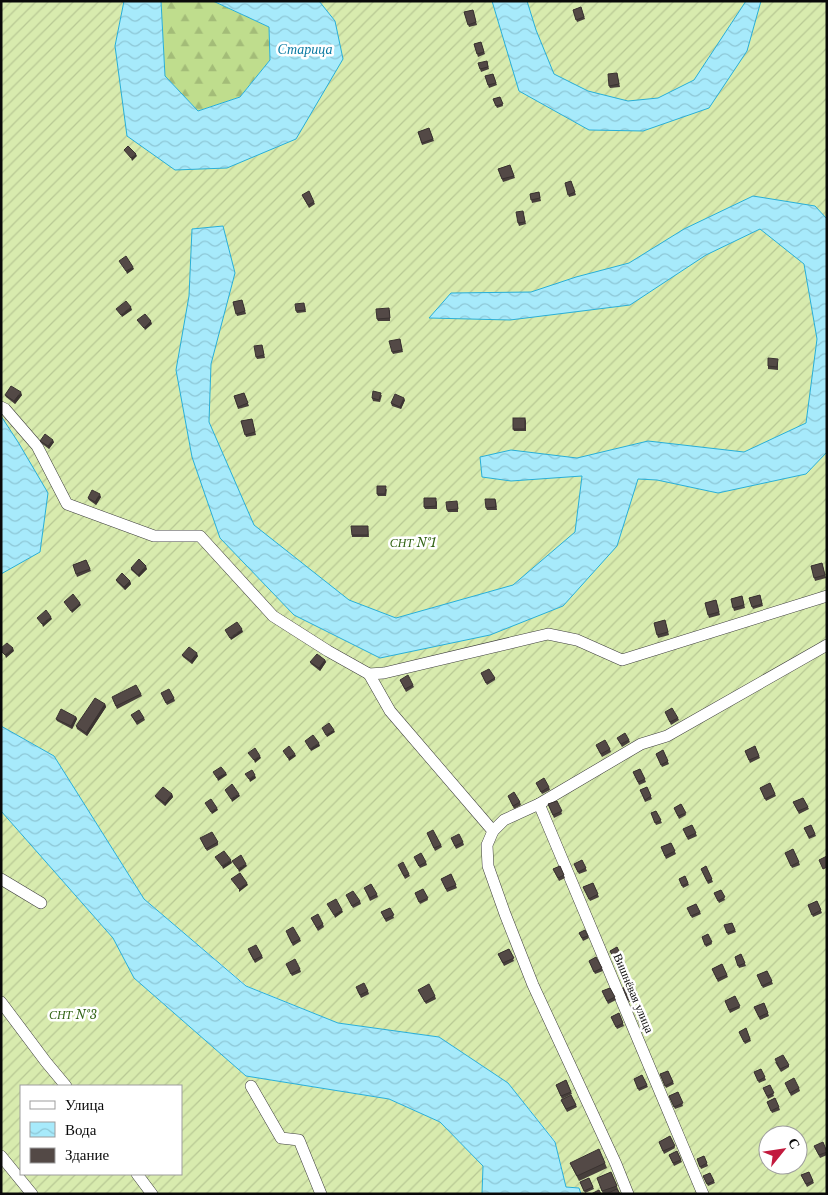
<svg xmlns="http://www.w3.org/2000/svg" width="828" height="1195" viewBox="0 0 828 1195" font-family="'Libre Baskerville',serif">
<defs>
<pattern id="forest-firs" width="22" height="20" patternUnits="userSpaceOnUse" patternTransform="scale(1.25)"><rect width="22" height="20" fill="#bfdd8d"/><path d="M5 1l3.5 6h-7zM16 11l3.5 6h-7z" fill="#a3bc78"/></pattern>
<pattern id="garden-furrows" width="10" height="10" patternUnits="userSpaceOnUse" patternTransform="scale(1.25)"><rect width="10" height="10" fill="#d8ebae"/><path d="M-1 1l2-2M0 10L10 0M9 11l2-2" fill="none" stroke="#b8c894"/></pattern>
<pattern id="water-waves" width="16" height="10" patternUnits="userSpaceOnUse" patternTransform="scale(1.25)"><rect width="16" height="10" fill="#a7eafb"/><path d="M0 5q4-4 8 0t8 0" fill="none" stroke="#8ec7d6"/></pattern>
</defs>
<rect width="100%" height="100%" fill="#fff6e7"/>
<path fill="url(#forest-firs)" d="M161,1H213L269,27L270,60L240,97L198,111L165,76Z"/>
<g fill="url(#garden-furrows)" fill-rule="evenodd">
<path d="M1,1H124L115,47L175,170L335,21L319,1H827V1194H581L579,1188L566,1187L555,1141L508,1083L439,1037L338,1023L247,986L144,899L54,756L1,726ZM768,1135H798V1165H768Z"/>
<path d="M1,811L113,938L134,978L246,1076L389,1099L440,1122L483,1166L482,1194H1ZM21,1086H181V1174H21Z"/>
</g>
<g fill="url(#water-waves)" stroke="#29afd7">
<path d="M124,1H161L165,76L198,111L240,97L270,60L269,27L213,1H319L335,21L343,59L296,139L227,168L175,170L127,136L115,46Z"/>
<path d="M492,1H527L536,30L554,74L588,91L628,101L658,98L694,80L746,1H761L747,51L709,108L643,131L589,130L519,91Z"/>
<path d="M753,196L815,206L827,219V452L806,474L718,493L657,480L638,479L617,546L563,606L490,635L380,658L294,615L220,538L192,457L176,370L189,296L192,229L223,226L235,273L211,364L209,422L254,525L349,600L396,618L513,585L575,532L582,476L511,481L482,477L480,457L511,450L577,458L648,441L744,452L806,423L817,339L804,264L760,229L706,255L630,305L510,320L429,318L451,293L531,292L576,277L629,263L684,229Z"/>
<path d="M1,416L18,442L48,493L40,552L1,574Z"/>
<path d="M1,726L54,756L144,899L246,986L338,1023L439,1037L508,1083L555,1142L566,1187L579,1188L581,1194H482L483,1166L440,1122L389,1099L246,1076L134,978L113,938L1,811Z"/>
</g>
<g fill="none" stroke-linecap="round" stroke-linejoin="round">
<defs>
<g id="street">
<path d="M1,407L5,409L37,446L67,504L154,536H200L273,616L328,651L369,674L384,673L548,634L577,640L622,660L827,596"/>
<path d="M369,674L390,711L493,831"/>
<path d="M539,804L703,1194"/>
<path d="M1,879L41,903"/>
<path d="M1,1002L46,1062L66,1086"/>
<path d="M251,1086L281,1138L299,1140L321,1194"/>
<path d="M1,1156L32,1194"/>
<path d="M137,1174L152,1194"/>
<path d="M628,1194L616,1164L533,985L505,914L488,866L487,845L493,831L504,820L539,804L641,744L667,736L827,645"/>
</g>
</defs>
<use href="#street" stroke="#3d3d3d" stroke-width="12"/>
<use href="#street" stroke="#fff" stroke-width="11"/>
</g>
<g fill="#473f3c">
<path d="M581,7L585,19L577,22L573,10Z"/>
<path d="M473,10L477,25L469,27L464,12Z"/>
<path d="M481,42L485,54L478,57L474,44Z"/>
<path d="M487,61L489,69L481,72L480,69Z"/>
<path d="M617,73L620,87L610,88L609,86Z"/>
<path d="M493,74L497,85L489,88L485,76Z"/>
<path d="M500,97L503,106L497,108L493,99Z"/>
<path d="M429,128L434,141L422,145L418,132Z"/>
<path d="M510,165L515,178L503,182L498,169Z"/>
<path d="M571,181L576,195L569,197L565,183Z"/>
<path d="M539,192L541,201L532,203L530,194Z"/>
<path d="M302,195L314,202L315,204L309,208Z"/>
<path d="M523,211L526,224L519,226L518,223Z"/>
<path d="M242,300L246,314L237,316L233,302Z"/>
<path d="M305,306L306,312L297,313L296,311Z"/>
<path d="M390,310V321H378L377,319Z"/>
<path d="M400,339L403,352L393,354L392,352Z"/>
<path d="M262,345L265,358L257,359L256,357Z"/>
<path d="M778,362V370L768,369V366Z"/>
<path d="M244,393L249,406L238,409L234,396Z"/>
<path d="M5,395H22L15,404L6,397Z"/>
<path d="M382,395L380,402L373,401L372,398Z"/>
<path d="M405,400L401,409L392,406L391,403Z"/>
<path d="M525,418L526,421V431H514L513,429Z"/>
<path d="M252,419L256,435L246,437L241,421Z"/>
<path d="M40,441L54,442L49,449L41,443Z"/>
<path d="M387,489L386,496H378L377,494Z"/>
<path d="M101,497L96,505L89,500L88,498Z"/>
<path d="M495,499L496,501L497,510H487L486,508Z"/>
<path d="M437,501V509H425L424,507Z"/>
<path d="M458,504V512H448L447,510Z"/>
<path d="M368,526V528L369,537H352V535Z"/>
<path d="M86,560L91,571L77,577L73,565Z"/>
<path d="M822,563L826,578L815,581L811,566Z"/>
<path d="M131,568L147,569L139,577L131,570Z"/>
<path d="M116,580L130,581L131,584L125,590L117,582Z"/>
<path d="M760,595L763,606L753,609L749,598Z"/>
<path d="M742,596L745,608L734,611L731,599Z"/>
<path d="M716,600L720,615L709,618L705,603Z"/>
<path d="M665,620L669,635L658,638L654,623Z"/>
<path d="M182,655L198,656L192,664L183,657Z"/>
<path d="M325,660L326,662L320,671L311,664L310,662Z"/>
<path d="M481,673L495,678V680L487,685Z"/>
<path d="M400,680L413,685L414,687L406,692Z"/>
<path d="M161,693L174,698L175,701L167,705Z"/>
<path d="M141,694L142,696L117,709L113,700Z"/>
<path d="M105,704L106,707L87,736L77,729L76,726Z"/>
<path d="M665,712L678,718L679,720L671,725Z"/>
<path d="M131,715L144,718L145,720L137,725Z"/>
<path d="M76,717L77,719L72,729L57,721L56,719Z"/>
<path d="M617,738L629,740L630,742L622,747Z"/>
<path d="M596,746L610,749L611,752L602,757Z"/>
<path d="M755,746L760,758L750,763L745,751Z"/>
<path d="M663,750L669,764L662,767L656,754Z"/>
<path d="M640,769L646,782L639,785L633,772Z"/>
<path d="M536,783L549,787L550,790L542,794Z"/>
<path d="M770,783L776,796L766,801L760,788Z"/>
<path d="M647,787L652,799L645,802L640,790Z"/>
<path d="M172,794L173,797L165,806L156,798L155,796Z"/>
<path d="M508,796L520,802L521,805L514,809Z"/>
<path d="M803,798L809,809L799,814L793,802Z"/>
<path d="M557,801L562,814L554,818L548,804Z"/>
<path d="M681,804L686,815L679,819L674,808Z"/>
<path d="M656,811L662,823L656,825L651,813Z"/>
<path d="M692,825L697,836L688,840L683,829Z"/>
<path d="M811,825L816,836L809,839L804,828Z"/>
<path d="M427,833L441,845L442,847L435,851Z"/>
<path d="M200,838L218,842V845L207,851Z"/>
<path d="M451,838L463,842L464,845L456,849Z"/>
<path d="M671,843L676,854L666,859L661,847Z"/>
<path d="M793,849L800,865L792,868L785,853Z"/>
<path d="M415,859L426,862L427,865L420,868Z"/>
<path d="M582,860L587,871L579,874L574,864Z"/>
<path d="M560,866L565,878L559,881L553,869Z"/>
<path d="M706,866L713,882L708,884L701,869Z"/>
<path d="M399,867L409,874L410,876L405,879Z"/>
<path d="M451,874L457,888L447,892L441,879Z"/>
<path d="M685,876L689,885L683,888L679,879Z"/>
<path d="M593,883L599,897L590,901L583,887Z"/>
<path d="M423,889L428,900L420,904L415,893Z"/>
<path d="M365,890L377,894L378,897L370,901Z"/>
<path d="M721,890L725,900L719,903L714,893Z"/>
<path d="M346,895L360,901L361,904L353,908Z"/>
<path d="M817,901L822,913L813,917L808,905Z"/>
<path d="M696,904L701,914L692,918L687,908Z"/>
<path d="M390,908L394,918L386,922L381,912Z"/>
<path d="M311,918L323,924L324,927L318,931Z"/>
<path d="M732,923L736,932L728,935L724,925Z"/>
<path d="M585,930L589,938L583,941L579,933Z"/>
<path d="M287,934L300,939L301,941L293,946Z"/>
<path d="M708,934L712,944L706,947L702,937Z"/>
<path d="M617,947L623,960L616,963L610,951Z"/>
<path d="M509,949L514,961L504,966L498,954Z"/>
<path d="M249,952L262,956L263,958L255,963Z"/>
<path d="M741,954L746,966L739,968L735,957Z"/>
<path d="M596,957L603,971L595,974L589,961Z"/>
<path d="M286,964L300,969L301,972L292,976Z"/>
<path d="M722,964L728,977L718,982L712,969Z"/>
<path d="M767,971L773,984L763,988L757,975Z"/>
<path d="M632,983L639,998L629,1002L623,988Z"/>
<path d="M610,988L616,1000L608,1004L602,991Z"/>
<path d="M357,990L368,991L369,994L361,998Z"/>
<path d="M418,990L435,996L436,999L426,1004Z"/>
<path d="M735,996L740,1008L730,1013L725,1001Z"/>
<path d="M764,1003L769,1016L760,1020L754,1007Z"/>
<path d="M619,1013L624,1026L617,1029L611,1017Z"/>
<path d="M646,1017L650,1027L643,1031L638,1020Z"/>
<path d="M746,1028L751,1041L745,1044L739,1032Z"/>
<path d="M775,1062L789,1065V1067L781,1072Z"/>
<path d="M761,1069L766,1080L759,1083L754,1072Z"/>
<path d="M668,1071L674,1084L666,1088L660,1074Z"/>
<path d="M642,1075L648,1087L639,1091L634,1079Z"/>
<path d="M566,1080L572,1094L562,1099L556,1085Z"/>
<path d="M785,1083L799,1088L800,1091L791,1096Z"/>
<path d="M770,1085L774,1096L768,1099L763,1088Z"/>
<path d="M678,1092L683,1106L675,1109L669,1096Z"/>
<path d="M571,1095L577,1107L567,1112L561,1100Z"/>
<path d="M775,1098L780,1110L772,1113L767,1102Z"/>
<path d="M670,1136L675,1148L664,1154L659,1142Z"/>
<path d="M814,1146L827,1151V1155L820,1158Z"/>
<path d="M677,1151L682,1162L674,1166L669,1155Z"/>
<path d="M704,1156L708,1166L701,1169L697,1159Z"/>
<path d="M570,1163H605L607,1168L579,1181Z"/>
<path d="M611,1172L620,1194H603L597,1178Z"/>
<path d="M809,1172L814,1183L807,1187L801,1175Z"/>
<path d="M710,1173L715,1183L708,1186L703,1176Z"/>
<path d="M589,1178L594,1189L585,1193L580,1182Z"/>
</g>
<g fill="#3a3331">
<path d="M136,154L137,156L132,161L131,158Z"/>
<path d="M133,267L134,269L127,274L126,271Z"/>
<path d="M131,307L132,310L122,317L121,315Z"/>
<path d="M151,321L152,324L145,330L144,328Z"/>
<path d="M21,392L22,395L15,404L14,401Z"/>
<path d="M404,398L405,400L401,409L400,407Z"/>
<path d="M53,440L54,442L49,449L48,446Z"/>
<path d="M100,494L101,497L96,505L95,502Z"/>
<path d="M146,566L147,569L139,577L138,575Z"/>
<path d="M130,581L131,584L125,590L124,587Z"/>
<path d="M80,603L81,605L72,613L71,611Z"/>
<path d="M51,617L52,619L43,627L42,624Z"/>
<path d="M242,629L243,632L231,640L230,638Z"/>
<path d="M13,648L14,651L6,658L5,655Z"/>
<path d="M197,653L198,656L192,664L191,661Z"/>
<path d="M325,660L326,662L320,671L319,668Z"/>
<path d="M105,704L106,707L87,736L86,733Z"/>
<path d="M76,717L77,719L72,729L71,726Z"/>
<path d="M334,730L335,732L327,737L326,735Z"/>
<path d="M319,743L320,746L311,751L310,749Z"/>
<path d="M295,754L296,756L289,761L288,758Z"/>
<path d="M260,756L261,758L255,763L254,760Z"/>
<path d="M226,773L227,775L218,781L217,778Z"/>
<path d="M255,775L256,778L250,782L249,779Z"/>
<path d="M172,794L173,797L165,806V803Z"/>
<path d="M239,794L240,796L232,802L231,799Z"/>
<path d="M217,808L218,810L212,814L211,812Z"/>
<path d="M231,860L232,863L223,869L222,866Z"/>
<path d="M246,864L247,866L239,872L238,869Z"/>
<path d="M247,883L248,885L239,892V889Z"/>
<path d="M342,910L343,912L335,918L334,915Z"/>
</g>
<g fill="#534946" stroke="#3a3331">
<path d="M581,7L584,17L576,20L573,10Z"/>
<path d="M473,10L476,22L468,25L464,12Z"/>
<path d="M481,42L484,52L477,54L474,44Z"/>
<path d="M487,61L488,67L480,69L478,63Z"/>
<path d="M617,73L619,84L609,86L608,74Z"/>
<path d="M493,74L496,83L488,85L485,76Z"/>
<path d="M500,97L503,104L496,106L493,99Z"/>
<path d="M429,128L433,139L422,143L418,132Z"/>
<path d="M128,146L136,154L131,158L124,150Z"/>
<path d="M510,165L514,176L502,179L498,169Z"/>
<path d="M571,181L575,192L568,195L565,183Z"/>
<path d="M309,191L314,202L308,205L302,195Z"/>
<path d="M539,192L540,198L531,200L530,194Z"/>
<path d="M523,211L525,222L518,223L516,212Z"/>
<path d="M126,256L133,267L126,271L119,261Z"/>
<path d="M242,300L245,311L236,314L233,302Z"/>
<path d="M126,301L131,307L121,315L116,309Z"/>
<path d="M304,303L305,310L296,311L295,304Z"/>
<path d="M389,308L390,318L377,319L376,309Z"/>
<path d="M145,314L151,321L144,328L137,320Z"/>
<path d="M400,339L402,350L392,352L389,341Z"/>
<path d="M262,345L264,355L256,357L254,346Z"/>
<path d="M768,358L778,359L777,367L768,366Z"/>
<path d="M11,386L21,392L14,401L5,395Z"/>
<path d="M373,391L381,393L379,400L372,398Z"/>
<path d="M244,393L248,403L238,407L234,396Z"/>
<path d="M395,394L404,398L400,407L391,403Z"/>
<rect x="513" y="418" width="12" height="11"/>
<path d="M252,419L255,432L245,435L241,421Z"/>
<path d="M45,434L53,440L48,446L40,441Z"/>
<path d="M377,486H386L385,494H377Z"/>
<path d="M92,490L100,494L95,502L88,498Z"/>
<path d="M424,498H436V506L424,507Z"/>
<path d="M485,499H495L496,507L486,508Z"/>
<path d="M457,501L458,509L447,510L446,502Z"/>
<path d="M351,526H368V535H352Z"/>
<path d="M139,559L146,566L138,575L131,568Z"/>
<path d="M86,560L90,569L76,574L73,565Z"/>
<path d="M822,563L825,575L814,578L811,566Z"/>
<path d="M122,573L130,581L124,587L116,580Z"/>
<path d="M73,594L80,603L71,611L64,602Z"/>
<path d="M760,595L762,604L752,607L749,598Z"/>
<path d="M742,596L744,605L733,608L731,599Z"/>
<path d="M716,600L719,612L708,615L705,603Z"/>
<path d="M46,610L51,617L42,624L37,618Z"/>
<path d="M665,620L668,632L657,635L654,623Z"/>
<path d="M237,622L242,629L230,638L225,630Z"/>
<path d="M7,643L13,648L5,655L1,651V648Z"/>
<path d="M189,647L197,653L191,661L182,655Z"/>
<path d="M317,654L325,660L319,668L310,662Z"/>
<path d="M489,669L495,678L486,683L481,673Z"/>
<path d="M408,675L413,685L405,689L400,680Z"/>
<path d="M136,685L141,694L116,706L112,697Z"/>
<path d="M169,689L174,698L166,703L161,693Z"/>
<path d="M95,698L105,704L86,733L76,726Z"/>
<path d="M672,708L678,718L670,722L665,712Z"/>
<path d="M61,709L76,717L71,726L56,719Z"/>
<path d="M139,710L144,718L136,722L131,715Z"/>
<path d="M329,723L334,730L326,735L322,728Z"/>
<path d="M625,733L629,740L621,744L617,738Z"/>
<path d="M313,735L319,743L310,749L305,741Z"/>
<path d="M605,740L610,749L601,754L596,745Z"/>
<path d="M289,746L295,754L288,758L283,751Z"/>
<path d="M755,746L759,756L749,760L745,751Z"/>
<path d="M255,748L260,756L254,760L248,753Z"/>
<path d="M663,750L668,761L661,765L656,754Z"/>
<path d="M221,767L226,773L217,778L213,772Z"/>
<path d="M640,769L645,779L638,782L633,772Z"/>
<path d="M252,770L255,775L249,779L245,774Z"/>
<path d="M544,778L549,787L541,792L536,783Z"/>
<path d="M770,783L775,794L765,799L760,788Z"/>
<path d="M232,784L239,794L231,799L225,790Z"/>
<path d="M163,787L172,794L165,803L155,796Z"/>
<path d="M647,787L651,796L645,800L640,790Z"/>
<path d="M514,792L520,802L513,806L508,796Z"/>
<path d="M803,798L808,807L798,811L793,802Z"/>
<path d="M211,799L217,808L211,812L205,803Z"/>
<path d="M557,801L562,811L553,815L548,804Z"/>
<path d="M681,804L686,813L678,816L674,808Z"/>
<path d="M656,811L661,820L655,823L651,813Z"/>
<path d="M692,825L696,833L687,837L683,829Z"/>
<path d="M811,825L815,834L809,837L804,828Z"/>
<path d="M433,830L441,845L434,848L427,833Z"/>
<path d="M212,832L218,842L206,849L200,838Z"/>
<path d="M459,834L463,842L455,846L451,838Z"/>
<path d="M671,843L675,851L665,856L661,847Z"/>
<path d="M793,849L799,862L791,866L785,853Z"/>
<path d="M224,851L231,860L222,866L215,857Z"/>
<path d="M421,853L426,862L419,866L414,857Z"/>
<path d="M241,855L246,864L238,869L232,861Z"/>
<path d="M827,856V867L823,869L819,860Z"/>
<path d="M582,860L586,868L578,872L574,864Z"/>
<path d="M403,862L409,874L404,876L398,865Z"/>
<path d="M560,866L564,875L558,878L553,869Z"/>
<path d="M706,866L712,879L707,881L701,869Z"/>
<path d="M240,873L247,883L239,889L231,879Z"/>
<path d="M451,874L456,885L446,889L441,879Z"/>
<path d="M685,876L688,883L682,886L679,879Z"/>
<path d="M593,883L598,894L589,899L583,887Z"/>
<path d="M371,884L377,894L370,898L364,888Z"/>
<path d="M423,889L428,898L419,902L415,893Z"/>
<path d="M721,890L725,897L718,901L714,893Z"/>
<path d="M353,891L360,901L352,906L346,895Z"/>
<path d="M336,899L342,910L334,915L327,904Z"/>
<path d="M817,901L821,910L812,915L808,905Z"/>
<path d="M696,904L700,912L691,916L687,908Z"/>
<path d="M390,908L394,915L385,919L381,912Z"/>
<path d="M318,914L323,924L317,928L311,918Z"/>
<path d="M732,923L735,930L727,933L724,925Z"/>
<path d="M293,927L300,939L292,943L286,931Z"/>
<path d="M585,930L588,936L582,938L579,933Z"/>
<path d="M708,934L712,942L705,945L702,937Z"/>
<path d="M256,945L262,956L254,960L248,949Z"/>
<path d="M617,947L622,957L615,960L610,951Z"/>
<path d="M509,949L514,958L503,963L498,954Z"/>
<path d="M741,954L745,963L738,966L735,957Z"/>
<path d="M596,957L602,968L594,972L589,961Z"/>
<path d="M295,959L300,969L291,974L286,964Z"/>
<path d="M722,964L727,975L717,979L712,969Z"/>
<path d="M767,971L772,981L762,986L757,975Z"/>
<path d="M364,983L368,991L360,995L356,987Z"/>
<path d="M632,983L638,995L628,1000L623,988Z"/>
<path d="M429,984L435,996L425,1002L418,990Z"/>
<path d="M610,988L615,997L607,1001L602,991Z"/>
<path d="M735,996L740,1006L729,1010L725,1001Z"/>
<path d="M764,1003L768,1013L759,1017L754,1007Z"/>
<path d="M619,1013L623,1023L616,1027L611,1017Z"/>
<path d="M646,1017L649,1025L642,1028L638,1020Z"/>
<path d="M746,1028L750,1039L744,1042L739,1032Z"/>
<path d="M783,1055L789,1065L780,1069L775,1059Z"/>
<path d="M761,1069L765,1077L758,1081L754,1072Z"/>
<path d="M668,1071L673,1082L665,1086L660,1074Z"/>
<path d="M642,1075L647,1085L638,1089L634,1079Z"/>
<path d="M794,1078L799,1088L790,1093L785,1083Z"/>
<path d="M566,1080L571,1092L561,1096L556,1085Z"/>
<path d="M770,1085L774,1093L767,1096L763,1088Z"/>
<path d="M678,1092L683,1103L674,1107L669,1096Z"/>
<path d="M571,1095L576,1105L566,1109L561,1100Z"/>
<path d="M775,1098L779,1107L771,1111L767,1102Z"/>
<path d="M670,1136L675,1146L663,1151L659,1142Z"/>
<path d="M823,1142L827,1152L819,1155L814,1146Z"/>
<path d="M599,1149L605,1163L577,1176L570,1163Z"/>
<path d="M677,1151L681,1160L673,1163L669,1155Z"/>
<path d="M704,1156L707,1163L700,1167L697,1159Z"/>
<path d="M611,1172L617,1186L602,1191L597,1178Z"/>
<path d="M809,1172L813,1181L806,1184L801,1175Z"/>
<path d="M710,1173L714,1181L707,1184L703,1176Z"/>
<path d="M589,1178L593,1187L584,1191L580,1182Z"/>
<path d="M617,1189L620,1194H606Z"/>
<path d="M599,1190L601,1194H591Z"/>
</g>
<g text-anchor="middle" dominant-baseline="central" stroke-width="5" stroke-linejoin="round" paint-order="stroke">
<g font-size="12" font-style="italic" fill="#346517" stroke="#fff">
<text x="413" y="542">СНТ №1</text>
<text x="73" y="1014">СНТ №3</text>
</g>
<g font-size="12" fill="#0a0a0a" stroke="#fff">
<text transform="translate(634 993) rotate(67)">Вишнёвая улица</text>
</g>
<g font-size="14" font-style="italic" fill="#0c7ba3" stroke="#fff">
<text x="305" y="49">Старица</text>
</g>
</g>
<rect width="828" height="1195" fill="none" stroke="#0a0a0a" stroke-width="5"/>
<rect x="20" y="1085" width="162" height="90" fill="#ffffff" stroke="#9d9d9d"/>
<rect x="30" y="1101" width="25" height="8" fill="#ffffff" stroke="#9d9d9d"/>
<text x="65" y="1110" font-size="15" fill="#0a0a0a">Улица</text>
<rect x="30" y="1122" width="25" height="15" fill="url(#water-waves)" stroke="#9d9d9d"/>
<text x="65" y="1135" font-size="15" fill="#0a0a0a">Вода</text>
<rect x="30" y="1148" width="25" height="15" fill="#534946" stroke="#9d9d9d"/>
<text x="65" y="1160" font-size="15" fill="#0a0a0a">Здание</text>
<g transform="translate(783 1150) rotate(60)"><circle r="24" fill="#ffffff" stroke="#9d9d9d"/>
<path d="M0-4L9 19L0 12L-9 19Z" fill="#c21a3e"/>
<text y="-8" font-size="14" font-weight="bold" text-anchor="middle" fill="#0a0a0a">С</text>
</g>
</svg>
